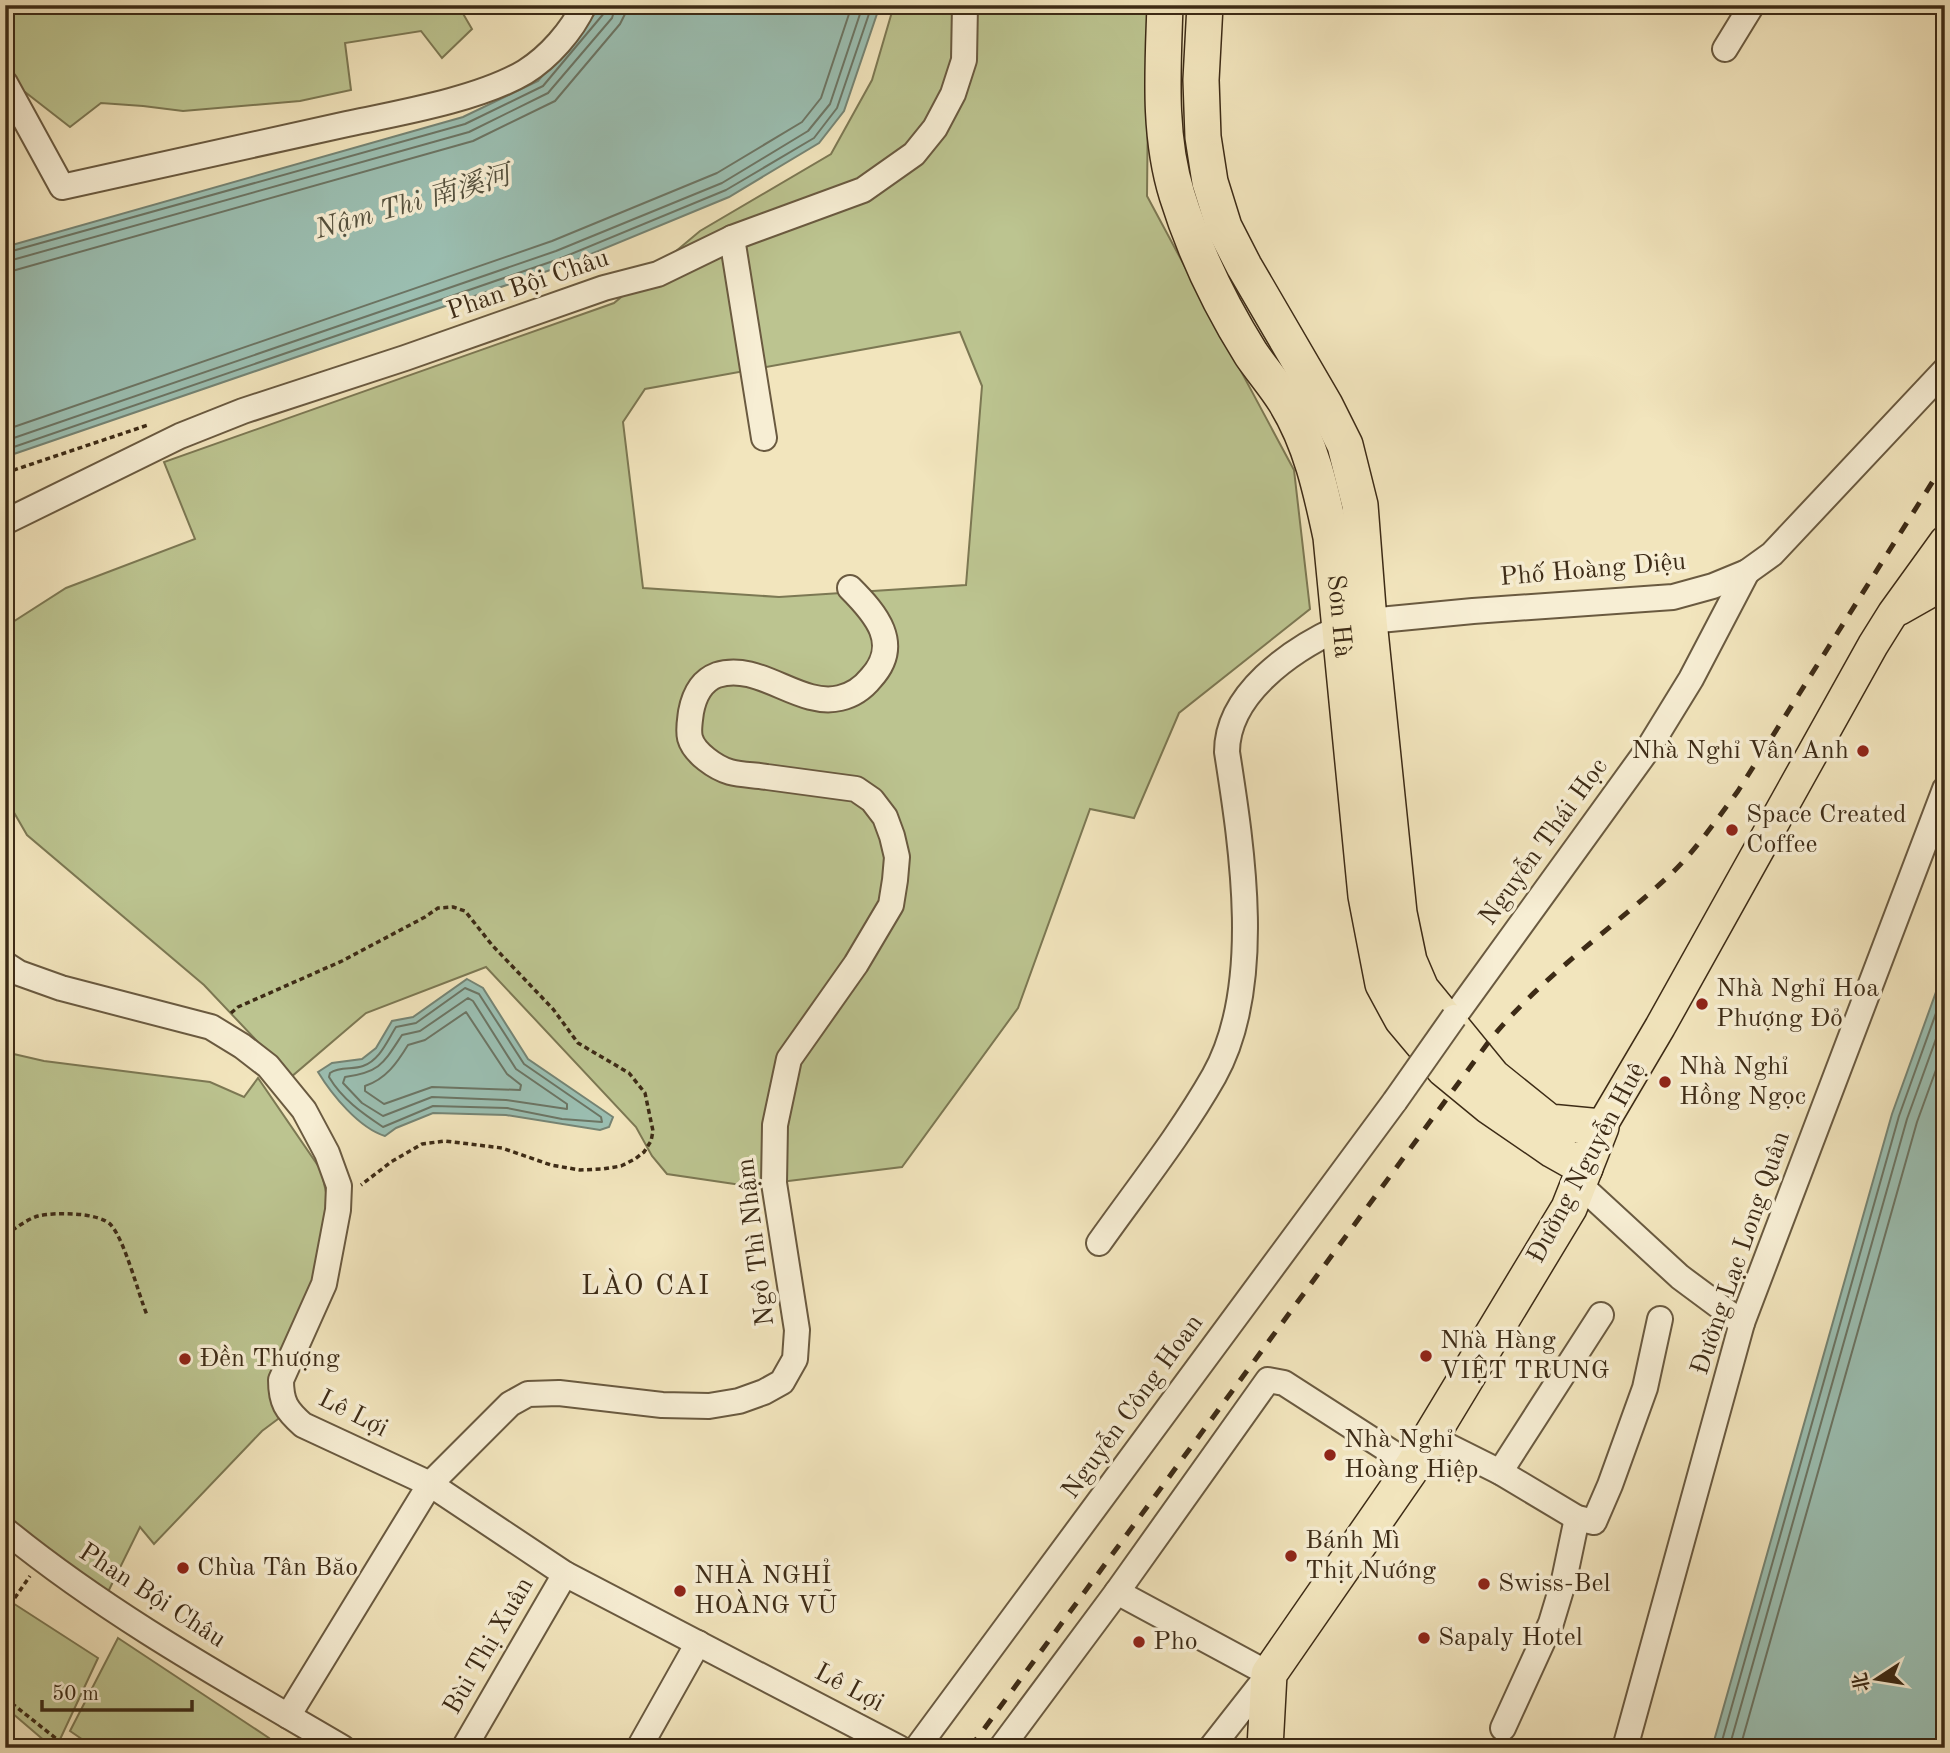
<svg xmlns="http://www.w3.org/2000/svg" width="1950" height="1753" viewBox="0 0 1950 1753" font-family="'Old Standard TT','Noto Serif SC',serif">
<rect width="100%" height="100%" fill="#f2e5bd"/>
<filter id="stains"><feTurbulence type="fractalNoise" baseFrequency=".00286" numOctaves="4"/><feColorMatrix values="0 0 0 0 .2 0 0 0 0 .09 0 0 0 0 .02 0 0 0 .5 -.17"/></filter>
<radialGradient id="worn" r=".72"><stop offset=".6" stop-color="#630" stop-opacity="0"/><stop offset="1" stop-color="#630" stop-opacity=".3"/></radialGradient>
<g fill="#bcc490" stroke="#7c7853" stroke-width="2" fill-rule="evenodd">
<path d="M5,5H458L472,29L442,58L421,31L345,43L351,90L300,101L183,111L143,106L101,103L70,127L25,92L5,93Z"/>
<path d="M894,5H1149L1147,196L1294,470L1310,609L1179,713L1134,818L1090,809L1018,1008L902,1167L748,1186L667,1174L652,1156L636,1127L486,967L366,1013L291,1077L204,985L27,835L5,797V627L66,588L195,539L164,462L614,303L700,231L831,154L872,80ZM960,332L982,386L966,585L779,597L643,588L623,422L645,389Z"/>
<path d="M5,1052L44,1061L210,1082L244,1097L258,1078L321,1170L328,1201L316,1281L269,1391L282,1416L262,1431L154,1544L140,1527L104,1600L5,1539Z"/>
<path d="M5,1598L98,1658L56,1748H53L5,1707Z"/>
<path d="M118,1638L269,1738L263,1748H95L70,1731Z"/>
</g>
<g fill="#9bbfb2" stroke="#758474" stroke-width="2">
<path d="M602,5H880L844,111L819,143L729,197L562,266L5,457V247L463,117L538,81Z"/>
<path d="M1945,967V1748H1712L1892,1114Z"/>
<path d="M467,979L483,988L528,1059L613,1117L609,1127L600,1130L506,1115L433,1113L396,1128L385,1136C359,1128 332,1095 318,1072L332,1063L362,1059L376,1048L392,1021L413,1017Z"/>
</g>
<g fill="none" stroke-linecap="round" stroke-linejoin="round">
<g stroke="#6c7564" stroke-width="2">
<path d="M5,253L465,124L543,86L605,12L607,5"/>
<path d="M5,262L469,132L548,93L612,18L616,5"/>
<path d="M5,273L473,141L555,101L620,24L625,14L626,5"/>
<path d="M5,430L552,241L717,173L802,122L821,98L852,5"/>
<path d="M5,441L556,251L722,183L808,131L830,104L863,5"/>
<path d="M5,450L559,259L726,190L814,138L837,108L872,5"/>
<path d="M465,988L479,994L524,1064L601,1117L602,1122L562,1119L507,1108L433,1106L383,1127C362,1113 342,1099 329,1077L330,1073C340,1066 353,1070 363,1066C380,1060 387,1041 396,1027L416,1023Z"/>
<path d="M468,998L473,1001L516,1069L567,1104V1109L506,1100L432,1097L383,1116L362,1103L343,1083L345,1077C380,1072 383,1064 402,1035L420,1031Z"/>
<path d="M466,1012L507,1074L521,1085L520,1090L432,1087L384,1104L365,1091V1086C386,1079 397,1063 408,1045L425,1040Z"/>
<path d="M1720,1748L1899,1116L1945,988"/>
<path d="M1729,1748L1907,1119L1945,1014"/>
<path d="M1740,1748L1917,1122L1945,1045"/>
</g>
<defs>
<g id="minor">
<path d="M1725,49L1752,5"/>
<path d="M5,83L62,187C157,166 252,145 347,124C399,113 480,99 525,72C549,57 572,31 584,5"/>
<path d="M732,238L764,438"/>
<path d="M5,522L180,436L243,411L405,358L604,288L658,274L732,238L863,190L914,154L935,128L953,94L964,60L965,5"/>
<path d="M1369,621L1473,611L1673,597L1713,586L1747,572L1772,554L1945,370"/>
<path d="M5,964L19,973L61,988L211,1027L242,1046L268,1066L304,1110L327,1153L339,1186L338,1210L324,1284L281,1380C281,1402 286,1410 303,1425L430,1484L565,1574L899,1748"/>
<path d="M1454,1017L1648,749L1691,679L1747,572"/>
<path d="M1579,1184L1680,1277L1742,1323"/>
<path d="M1099,1243C1138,1188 1181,1134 1214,1076C1264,987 1242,848 1227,752C1227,694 1291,650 1339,628"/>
<path d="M1430,1437L1500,1472L1577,1518L1594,1522L1610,1485L1645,1388L1660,1319"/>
<path d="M1500,1472L1601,1315"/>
<path d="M5,1530C109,1615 227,1680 343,1748"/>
<path d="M1117,1592L1269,1674L1211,1748"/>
<path d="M288,1716L430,1484L510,1404L528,1394L559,1393L662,1405L709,1406L739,1401L764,1392L782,1382L795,1359L797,1330L774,1183L775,1125L789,1059L856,964L891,905L895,880L897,857L892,836L885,817L872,800L856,789C826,785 796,781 767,777C755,775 741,775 730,772C716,768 694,753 690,738C688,730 690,720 691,712C694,696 701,681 717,675C759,661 799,708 840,698C853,695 863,688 871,678C902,644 876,614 850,588"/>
<path d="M1503,1728L1551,1623L1564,1580L1577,1518"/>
<path d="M464,1748L565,1574"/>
<path d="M639,1748L698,1643"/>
<path d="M917,1748L1395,1101"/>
<path d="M1001,1748L1117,1592L1268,1380L1284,1383L1413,1466"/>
<path d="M1625,1748L1742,1323L1945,789"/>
</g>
<g id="major">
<path d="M1899,610L1929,593L1945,588"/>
<path d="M1601,1127L1660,1027L1873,645L1893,613L1945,541"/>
</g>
<g id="highway">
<path id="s1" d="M1165,5C1163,68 1158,134 1177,195C1194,250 1221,306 1251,354C1262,370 1275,385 1285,401C1311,443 1321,490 1331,537L1366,896L1383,984L1402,1019L1444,1069L1489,1106L1553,1150L1585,1168"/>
<path d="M1205,5L1201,80L1203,137L1210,182L1224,227L1244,266L1325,405L1345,445L1360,505L1369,621L1399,913L1409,961L1421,989L1493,1077L1549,1122L1601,1127L1569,1208L1413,1466L1269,1674L1265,1748"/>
</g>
</defs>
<use href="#minor" stroke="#6a5a40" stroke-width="28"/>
<use href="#major" stroke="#3d2b16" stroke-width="33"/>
<use href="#highway" stroke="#3d2b16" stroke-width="38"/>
<g stroke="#3d2b16" stroke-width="3.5" stroke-dasharray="5 3.5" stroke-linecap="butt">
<path d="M5,473L148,425"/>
<path d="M231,1013L238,1007L342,961L425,917L438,908L453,907L465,911L492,945L553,1009L578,1043L629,1073L645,1093L653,1131L651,1141L644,1152L635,1159L621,1166L603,1169L580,1170L551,1165L502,1148L445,1141L422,1144L391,1162L361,1185"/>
<path d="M5,1235C15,1229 27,1219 38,1216C54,1212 99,1212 111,1225C125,1241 138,1293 147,1315"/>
<path d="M5,1612L30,1576"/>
<path d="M5,1698L68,1748"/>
</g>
<use href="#minor" stroke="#f7eed4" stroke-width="24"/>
<use href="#major" stroke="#f2e5bd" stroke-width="30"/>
<use href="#highway" stroke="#f2e5bd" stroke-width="35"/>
<path stroke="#3d2b16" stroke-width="5" stroke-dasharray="12 12" stroke-linecap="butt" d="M970,1748L1490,1040C1542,976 1611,930 1671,874C1696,850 1717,819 1738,791L1945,462"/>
<defs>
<path id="minor-bridge" d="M1395,1101L1454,1017"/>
</defs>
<use href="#minor-bridge" stroke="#6a5a40" stroke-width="28" stroke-linecap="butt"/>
<use href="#minor-bridge" stroke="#f7eed4" stroke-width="24"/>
</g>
<g fill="#8f2418" stroke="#f7eed4" stroke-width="2.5">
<circle cx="1863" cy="751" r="7"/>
<circle cx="1732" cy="830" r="7"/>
<circle cx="1702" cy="1004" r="7"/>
<circle cx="1665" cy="1082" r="7"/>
<circle cx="1426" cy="1356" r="7"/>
<circle cx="185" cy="1359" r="7"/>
<circle cx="1330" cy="1455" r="7"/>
<circle cx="1291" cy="1556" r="7"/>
<circle cx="183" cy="1568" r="7"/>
<circle cx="1484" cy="1584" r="7"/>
<circle cx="680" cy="1591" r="7"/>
<circle cx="1424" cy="1638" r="7"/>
<circle cx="1139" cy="1642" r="7"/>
</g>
<g text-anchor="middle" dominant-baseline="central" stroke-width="7" stroke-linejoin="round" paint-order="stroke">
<g font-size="26" fill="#3d2b16" stroke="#f7eed4">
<text transform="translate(528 285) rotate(-19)">Phan Bội Châu</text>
<text transform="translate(1593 570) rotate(-5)">Phố Hoàng Diệu</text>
<text stroke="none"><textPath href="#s1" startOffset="649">Sơn Hà</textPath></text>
<text transform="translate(1544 842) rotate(-54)">Nguyễn Thái Học</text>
<text transform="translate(1587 1163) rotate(-62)">Đường Nguyễn Huệ</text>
<text transform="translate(756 1242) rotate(-97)">Ngô Thì Nhậm</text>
<text transform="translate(1741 1253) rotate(-71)">Đường Lạc Long Quân</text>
<text transform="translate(1133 1407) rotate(-54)">Nguyễn Công Hoan</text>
<text transform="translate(353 1414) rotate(27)">Lê Lợi</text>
<text transform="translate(152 1596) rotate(33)">Phan Bội Châu</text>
<text transform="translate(489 1646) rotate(-60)">Bùi Thị Xuân</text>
<text transform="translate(849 1688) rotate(28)">Lê Lợi</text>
</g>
<g font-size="26" fill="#3d2b16" stroke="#f7eed4" text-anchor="start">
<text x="1849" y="751" text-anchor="end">Nhà Nghỉ Vân Anh</text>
<text x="1746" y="815">Space Created<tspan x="1746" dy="30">Coffee</tspan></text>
<text x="1716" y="989">Nhà Nghỉ Hoa<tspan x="1716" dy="30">Phượng Đỏ</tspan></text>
<text x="1679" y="1067">Nhà Nghỉ<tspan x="1679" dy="30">Hồng Ngọc</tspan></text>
<text x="1440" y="1341">Nhà Hàng<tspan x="1440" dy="30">VIỆT TRUNG</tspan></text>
<text x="199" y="1359">Đền Thượng</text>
<text x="1344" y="1440">Nhà Nghỉ<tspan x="1344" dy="30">Hoàng Hiệp</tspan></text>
<text x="1305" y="1541">Bánh Mì<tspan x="1305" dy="30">Thịt Nướng</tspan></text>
<text x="197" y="1568">Chùa Tân Băo</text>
<text x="694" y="1576">NHÀ NGHỈ<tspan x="694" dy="30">HOÀNG VŨ</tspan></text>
<text x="1498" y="1584">Swiss-Bel</text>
<text x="1438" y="1638">Sapaly Hotel</text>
<text x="1153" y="1642">Pho</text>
</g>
<g font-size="28" font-style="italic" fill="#54503d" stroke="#f7eed4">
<text transform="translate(413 204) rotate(-16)">Nậm Thi 南溪河</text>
</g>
<g font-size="28" letter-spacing="2" fill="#3d2b16" stroke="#f7eed4">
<text x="646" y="1287">LÀO CAI</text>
</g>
</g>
<rect width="1950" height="1753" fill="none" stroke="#f2e5bd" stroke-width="28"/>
<rect x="7" y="7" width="1936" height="1739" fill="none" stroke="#3d2b16" stroke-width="3.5"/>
<rect x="14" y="14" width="1922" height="1725" fill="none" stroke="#3d2b16" stroke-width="2"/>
<g transform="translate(1877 1679) rotate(258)" stroke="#f7eed4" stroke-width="5" paint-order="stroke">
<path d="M0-5L12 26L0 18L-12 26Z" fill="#3d2b16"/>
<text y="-10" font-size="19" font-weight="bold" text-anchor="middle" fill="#3d2b16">北</text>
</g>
<path d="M42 1700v10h150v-10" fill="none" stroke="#3d2b16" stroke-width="3.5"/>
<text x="52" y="1700" font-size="21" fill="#3d2b16" stroke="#f7eed4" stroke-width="5" paint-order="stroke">50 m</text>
<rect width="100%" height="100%" filter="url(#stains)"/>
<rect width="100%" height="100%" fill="url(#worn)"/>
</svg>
